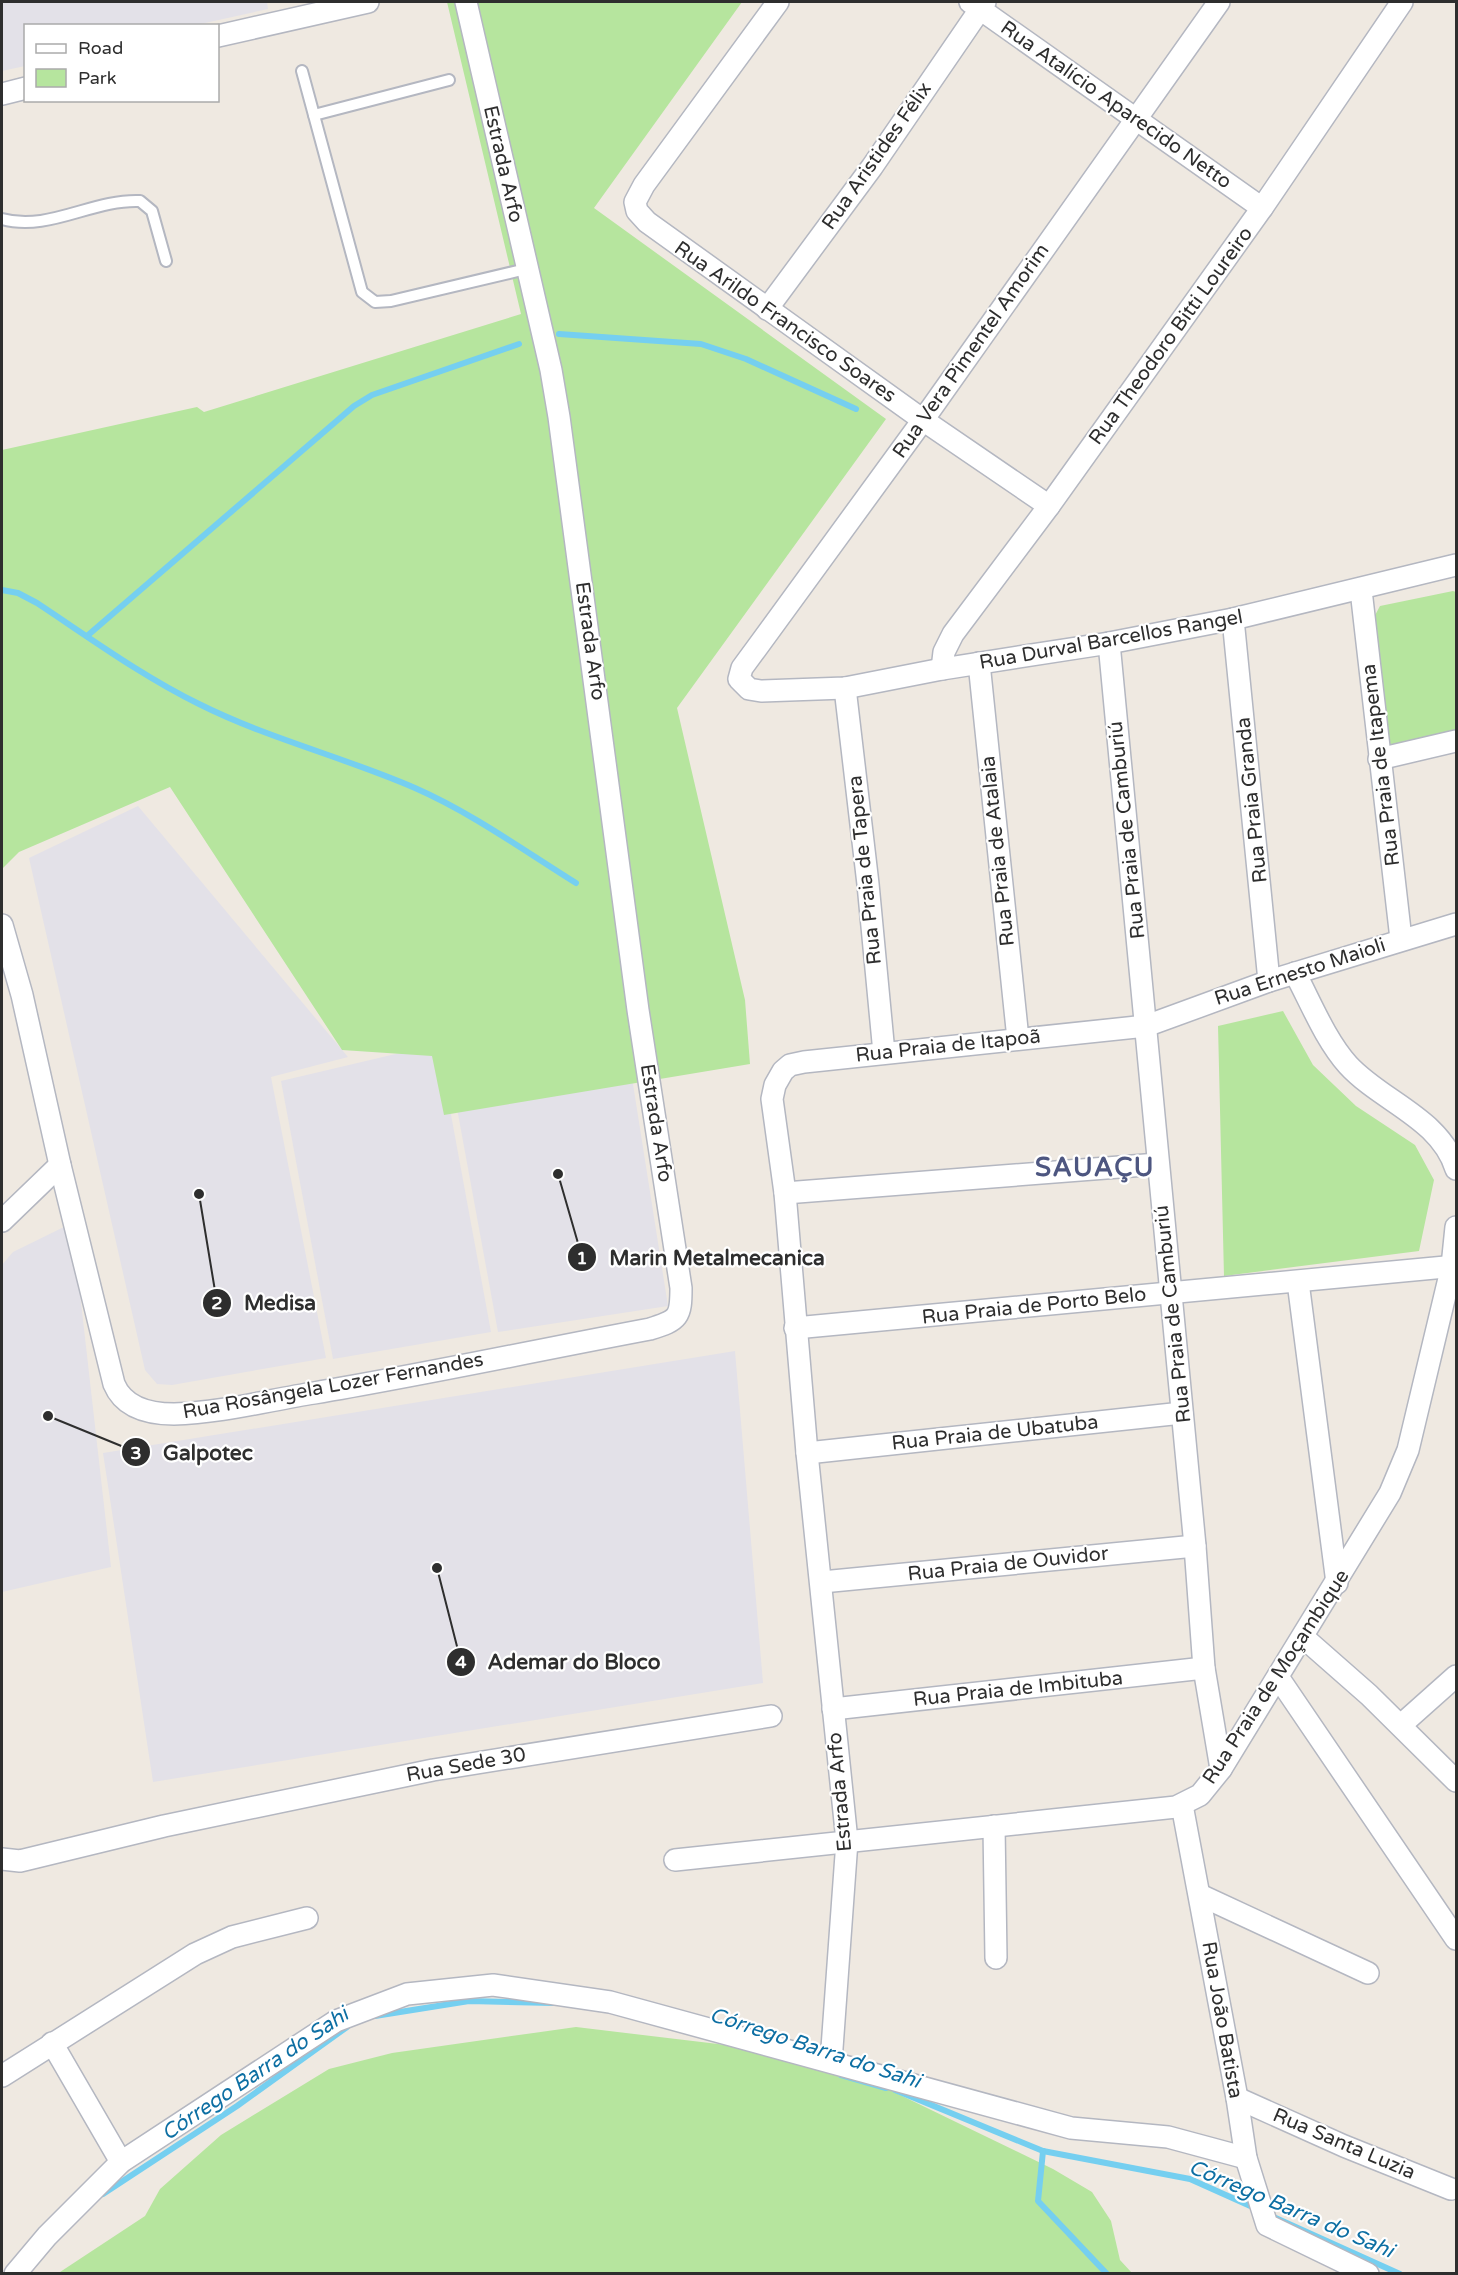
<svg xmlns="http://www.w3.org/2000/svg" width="1458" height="2275" viewBox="0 0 1458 2275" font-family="'Varela Round',sans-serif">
<rect width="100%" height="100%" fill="#efe9e1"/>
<g fill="#e3e1e8">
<path d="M2,2H267L268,9L196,25L26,26L25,66L2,71Z"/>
<path d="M138,806L348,1057L271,1077L326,1358L172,1385L157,1384L145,1370L29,858Z"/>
<path d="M621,1008L668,1306L498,1332L445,1043Z"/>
<path d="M438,1044L491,1332L333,1359L281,1081Z"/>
<path d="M72,1223L111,1567L2,1592V1265L13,1252Z"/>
<path d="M735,1351L763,1683L153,1782L103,1453Z"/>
</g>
<g fill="#b6e59e">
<path d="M447,2H742L594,208L886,419L677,708L745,1000L750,1064L444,1115L432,1056L342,1050L170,787L19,852L2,869V450L197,407L204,412L521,314Z"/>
<path d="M1453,591L1456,592V737L1389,750L1372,621L1380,606Z"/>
<path d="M1283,1011L1313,1065L1356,1106L1415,1145L1434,1180L1419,1251L1224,1276L1218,1026Z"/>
<path d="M576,2027L834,2058V2063L1053,2169L1092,2192L1111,2221L1120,2260L1132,2273L57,2274L145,2216L160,2189L221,2135L329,2069L392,2053Z"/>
</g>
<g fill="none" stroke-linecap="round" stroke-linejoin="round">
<g stroke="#75cff0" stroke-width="6">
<path d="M559,334L701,344L746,359L856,409"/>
<path d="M2,590L18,593L37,603C90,638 142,676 199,704C269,739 344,757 415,788C472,813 523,850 576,883"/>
<path d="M87,636L354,406L372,395L519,344"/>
<path d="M375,2016L469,2001L553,2003"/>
<path d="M841,2075L886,2088"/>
<path d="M895,2090L1043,2151L1190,2179L1257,2209"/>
<path d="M1043,2151L1038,2201L1107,2274"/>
<path d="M103,2194L237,2106L347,2027"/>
<path d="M1269,2215L1400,2274"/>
</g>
<defs>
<g id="service">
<path d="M302,71L362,292L375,302L391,301L526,269"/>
<path d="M314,115L449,80"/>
<path d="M2,219C49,232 92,199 140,201L152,211L166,261"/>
</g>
<g id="minor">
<path d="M778,2L644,185L635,202L637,211L647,222L923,420L1049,506"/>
<path d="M970,2L1262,208"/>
<path d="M1219,2L923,420L756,649L742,668L739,679L749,689L761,691L845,688L942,669L1109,643L1233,619L1456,565"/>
<path d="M218,36L368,2"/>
<path d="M2,94L26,88"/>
<path d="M767,309L872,167L985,2"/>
<path d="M1361,590L1401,939"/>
<path d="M1233,619L1269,981"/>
<path d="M1109,643L1195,1546L1204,1668L1221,1769"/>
<path d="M979,663L1018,1039"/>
<path d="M942,669L944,652L953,634L1049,506L1262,208L1402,2"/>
<path d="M845,688L868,884L884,1053"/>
<path d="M1379,759L1456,741"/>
<path d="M2,925L22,995L60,1165L114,1384C124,1408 149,1414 174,1414C221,1413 269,1400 314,1393C427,1374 538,1350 650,1329C679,1320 681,1317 681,1288L638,1010L559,417L551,370L466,2"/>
<path d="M1295,973C1311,1003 1325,1039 1348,1065C1382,1102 1440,1118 1456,1169"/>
<path d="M785,1193L1158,1164"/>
<path d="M2,1221L60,1165"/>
<path d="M1298,1282L1337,1583"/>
<path d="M795,1328L1456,1266"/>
<path d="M807,1453L1182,1413"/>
<path d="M822,1582L1195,1546"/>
<path d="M1303,1637L1369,1695L1456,1781"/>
<path d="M1278,1677L1456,1939"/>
<path d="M833,1709L1204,1668"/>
<path d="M1401,1725L1456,1676"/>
<path d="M1182,1805L1237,2098L1246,2158L1267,2225L1368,2274"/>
<path d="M994,1826L996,1958"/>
<path d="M2,1859L20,1861L164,1826L433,1770L771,1716"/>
<path d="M675,1860L1176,1807L1200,1795L1221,1769L1390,1493L1408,1450L1452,1266L1456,1227"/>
<path d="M1200,1895L1368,1973"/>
<path d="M52,2043L121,2162"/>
<path d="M831,2062L847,1841L807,1453L785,1193L772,1099L775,1085L783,1071L790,1065L804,1062L1146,1026L1269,981L1456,924"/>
<path d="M2,2076L195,1954L232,1937L307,1918"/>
<path d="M1237,2098L1344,2146L1451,2189"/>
<path d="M15,2274L47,2236L121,2162L336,2021L407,1994L493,1985L610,2002L1071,2128L1168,2137L1246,2158"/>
</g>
</defs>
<use href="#service" stroke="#b4b7c1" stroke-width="14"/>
<use href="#minor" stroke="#b4b7c1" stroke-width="24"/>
<use href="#service" stroke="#fff" stroke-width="10"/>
<use href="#minor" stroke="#fff" stroke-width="21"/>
</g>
<g text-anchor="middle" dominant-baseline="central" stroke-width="4.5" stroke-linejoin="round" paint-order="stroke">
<g font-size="20" fill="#2e2e2e" stroke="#fff">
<text transform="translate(1116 105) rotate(35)">Rua Atalício Aparecido Netto</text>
<text transform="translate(877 156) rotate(-55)">Rua Aristides Félix</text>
<text transform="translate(503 164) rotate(77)">Estrada Arfo</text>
<text transform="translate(785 322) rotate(35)">Rua Arildo Francisco Soares</text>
<text transform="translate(1171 336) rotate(-54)">Rua Theodoro Bitti Loureiro</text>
<text transform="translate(971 351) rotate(-55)">Rua Vera Pimentel Amorim</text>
<text transform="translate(1111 640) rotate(-10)">Rua Durval Barcellos Rangel</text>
<text transform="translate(590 641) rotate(82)">Estrada Arfo</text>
<text transform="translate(1381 765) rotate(-97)">Rua Praia de Itapema</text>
<text transform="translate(1252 800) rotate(-96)">Rua Praia Granda</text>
<text transform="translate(1127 830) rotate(-96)">Rua Praia de Camburiú</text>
<text transform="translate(998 851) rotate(-96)">Rua Praia de Atalaia</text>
<text transform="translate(865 870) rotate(-96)">Rua Praia de Tapera</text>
<text transform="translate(1300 972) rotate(-18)">Rua Ernesto Maioli</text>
<text transform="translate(948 1046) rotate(-6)">Rua Praia de Itapoã</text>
<text transform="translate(656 1123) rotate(81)">Estrada Arfo</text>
<text transform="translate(1034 1306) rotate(-6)">Rua Praia de Porto Belo</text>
<text transform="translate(1173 1314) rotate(-96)">Rua Praia de Camburiú</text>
<text transform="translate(333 1386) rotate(-10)">Rua Rosângela Lozer Fernandes</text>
<text transform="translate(995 1433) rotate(-6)">Rua Praia de Ubatuba</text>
<text transform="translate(1008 1564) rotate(-6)">Rua Praia de Ouvidor</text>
<text transform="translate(1276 1677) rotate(-57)">Rua Praia de Moçambique</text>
<text transform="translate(1018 1689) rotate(-6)">Rua Praia de Imbituba</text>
<text transform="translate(466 1765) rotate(-10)">Rua Sede 30</text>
<text transform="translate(840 1792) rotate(-95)">Estrada Arfo</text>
<text transform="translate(1222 2020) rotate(80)">Rua João Batista</text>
<text transform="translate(1344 2144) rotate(23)">Rua Santa Luzia</text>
</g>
<g font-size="21" font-style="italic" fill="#0d6fa3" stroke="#fff">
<text transform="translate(815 2048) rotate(18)">Córrego Barra do Sahi</text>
<text transform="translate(255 2074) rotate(-34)">Córrego Barra do Sahi</text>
<text transform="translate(1291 2209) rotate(23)">Córrego Barra do Sahi</text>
</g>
<g font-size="26" font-weight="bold" letter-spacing="1.5" fill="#4d5680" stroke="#fff">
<text x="1095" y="1167">SAUAÇU</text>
</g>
</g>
<path fill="none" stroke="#2e2e2e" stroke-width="2" d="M558 1174L582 1257M199 1194L217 1303M48 1416L136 1452M437 1568L461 1662"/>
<g fill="#2e2e2e" stroke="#fff" stroke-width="2">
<circle cx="558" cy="1174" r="6"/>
<circle cx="199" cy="1194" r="6"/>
<circle cx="48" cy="1416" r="6"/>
<circle cx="437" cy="1568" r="6"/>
<circle cx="582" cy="1257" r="15"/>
<circle cx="217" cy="1303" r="15"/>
<circle cx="136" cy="1452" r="15"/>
<circle cx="461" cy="1662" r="15"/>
</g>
<g font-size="18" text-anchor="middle" font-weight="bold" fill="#fff">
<text x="582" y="1264">1</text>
<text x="217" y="1309">2</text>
<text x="136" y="1459">3</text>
<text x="461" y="1668">4</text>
</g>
<g font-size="21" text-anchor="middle" font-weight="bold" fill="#2e2e2e" stroke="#fff" stroke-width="4.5" stroke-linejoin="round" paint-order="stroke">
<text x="717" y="1265">Marin Metalmecanica</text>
<text x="280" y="1310">Medisa</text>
<text x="208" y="1460">Galpotec</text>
<text x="574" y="1669">Ademar do Bloco</text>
</g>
<rect width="1458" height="2275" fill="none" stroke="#2e2e2e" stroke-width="6"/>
<rect x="24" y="24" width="195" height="78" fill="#ffffff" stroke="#ababab" stroke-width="1.5"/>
<rect x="36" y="44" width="30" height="9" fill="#ffffff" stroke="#ababab" stroke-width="1.5"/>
<text x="78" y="54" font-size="18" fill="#2e2e2e">Road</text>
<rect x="36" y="69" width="30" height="18" fill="#b6e59e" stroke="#ababab" stroke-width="1.5"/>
<text x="78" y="84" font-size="18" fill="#2e2e2e">Park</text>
</svg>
